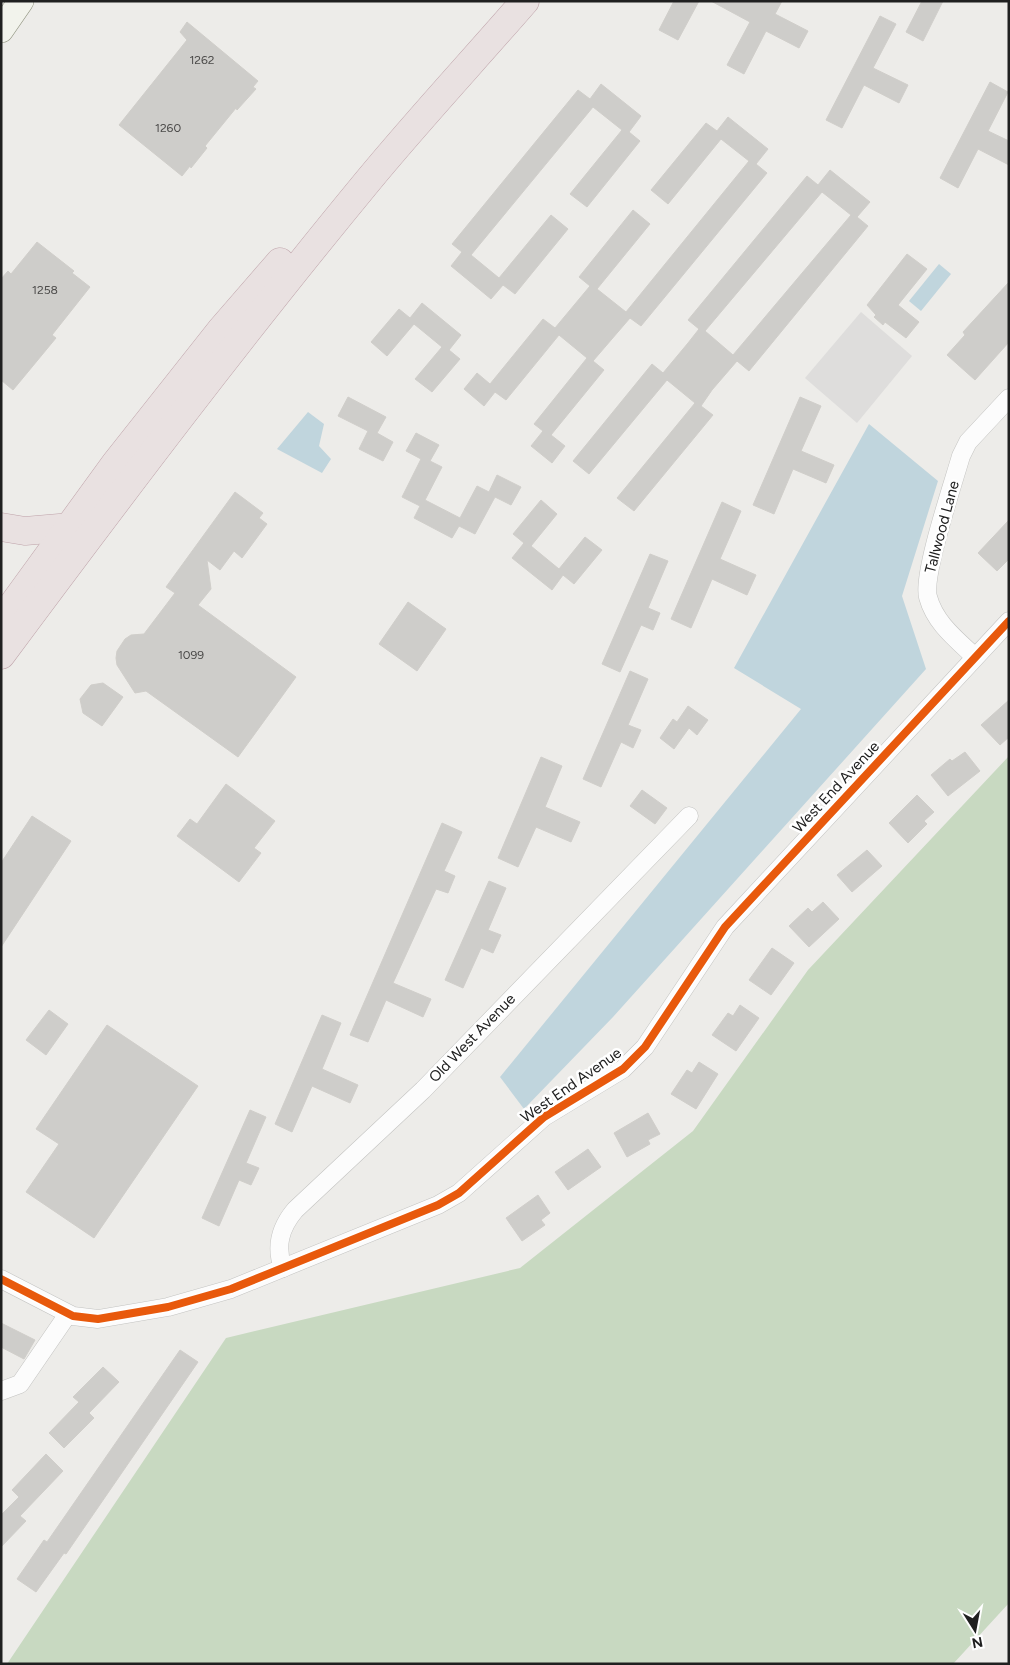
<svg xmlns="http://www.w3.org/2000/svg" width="1010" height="1665" viewBox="0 0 1010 1665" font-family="Figtree,sans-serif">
<rect width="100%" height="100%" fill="#edece9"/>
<path fill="#c8d9c1" d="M1009,756V1603L953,1664H7L226,1338L520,1268L693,1131L808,970Z"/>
<path fill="#dedddc" d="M861,312L912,356L857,423L805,378Z"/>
<g fill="#c0d5dd">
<path d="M939,264L951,274L921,311L909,301Z"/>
<path d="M308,412L324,424L319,446L331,459L322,473L277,449Z"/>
<path d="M869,424L938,481L902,596L926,669L613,1017L524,1109L500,1077L801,709L734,668Z"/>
</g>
<g fill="#cecdca" stroke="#d0ceca" fill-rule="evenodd">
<path d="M674,1H699L678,40L659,30Z"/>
<path d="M711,1H782L775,14L808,31L799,48L766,31L744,74L727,65L750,22Z"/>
<path d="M922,1H943L923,41L906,32Z"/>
<path d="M880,16L896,24L873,68L908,85L899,103L864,85L842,128L826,120Z"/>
<path d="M187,22L258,81L253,87L256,89L237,110L236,108L205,146L207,148L191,168L190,166L182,176L119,125L187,40L180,32Z"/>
<path d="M990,82L1008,92L988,131L1009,141V165L978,149L958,188L940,178Z"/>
<path d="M601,84L641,116L629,132L640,141L587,207L570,194L622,130L593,107L471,255L499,278L551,215L568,229L515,294L503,285L491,299L451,266L462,252L452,244L578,90L590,99Z"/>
<path d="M728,117L768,149L756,164L767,173L641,326L630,318L593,361L604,370L551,435L565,446L552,463L531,446L543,431L534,424L587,358L559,335L506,400L495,392L484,406L464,389L477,373L490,384L543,319L555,328L590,286L579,277L633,210L650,224L597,289L626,312L749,161L721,139L668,204L651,190L706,123L717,131Z"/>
<path d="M830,170L870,202L857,217L868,226L749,371L737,361L712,390L701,406L713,415L634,511L617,498L695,403L667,380L589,474L573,461L652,364L663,373L688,343L699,329L688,320L807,176L818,185ZM822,192L851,215L733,355L705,331Z"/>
<path d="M37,242L74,271L72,273L90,287L52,335L56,338L13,390L1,380V279L8,271L11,274Z"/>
<path d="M907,254L927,269L898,305L919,322L906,338L885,322L883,325L874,317L876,315L867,305Z"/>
<path d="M1009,282V342L975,380L947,355L965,335L963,332Z"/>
<path d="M422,303L461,335L449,350L460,359L432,392L415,379L442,347L414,324L387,356L371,342L399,309L410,318Z"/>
<path d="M348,397L386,417L377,433L393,442L383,461L359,449L368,431L338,416Z"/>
<path d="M800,397L821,406L801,451L834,465L826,483L793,469L774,514L753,505Z"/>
<path d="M416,433L439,445L430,461L442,467L425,500L460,518L477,486L489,492L497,475L521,487L511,505L495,497L475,534L459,526L452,538L414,518L420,506L402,497L421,459L406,451Z"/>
<path d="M235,492L263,513L259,518L267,524L242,558L234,551L220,570L207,560L211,589L198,605L296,677L238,757L146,691L135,693L117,665L116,658L117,651L125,639L131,635L144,634L175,593L166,587Z"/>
<path d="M541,500L557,514L531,546L559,569L585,537L602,550L574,584L563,575L552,590L512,558L524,543L513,534Z"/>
<path d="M722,502L741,511L720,559L756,575L747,595L712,579L691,628L671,619Z"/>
<path d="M1009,520V559L997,571L978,553Z"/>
<path d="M650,554L668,561L648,608L660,613L653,630L641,625L620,672L602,664Z"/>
<path d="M408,602L446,629L417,671L379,644Z"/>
<path d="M630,671L648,679L628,725L641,730L633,748L621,742L601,787L583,779Z"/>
<path d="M103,683L123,697L102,726L83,713L80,699L91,685Z"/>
<path d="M1009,700V737L1000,745L981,725Z"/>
<path d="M688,706L708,720L697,735L689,728L674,749L660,738L673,719L677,722Z"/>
<path d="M965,752L980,771L948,796L931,775L950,759L952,761Z"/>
<path d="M541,757L562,766L545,807L580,822L571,842L536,827L518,867L498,858Z"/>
<path d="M226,784L275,821L254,848L261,853L239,882L177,836L190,819L197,824Z"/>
<path d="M642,790L667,808L655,824L630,806Z"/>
<path d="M917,795L934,812L924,821L927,824L908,843L889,823Z"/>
<path d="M32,816L71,841L1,947V863Z"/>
<path d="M442,823L462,832L444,871L455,876L448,893L436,889L393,983L431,999L423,1017L386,1000L368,1042L350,1035Z"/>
<path d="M867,850L882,866L852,892L837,875Z"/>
<path d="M489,881L506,888L488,930L501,935L493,953L481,948L463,988L445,980Z"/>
<path d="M823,902L839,919L809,947L789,926L808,908L812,912Z"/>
<path d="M772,948L794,963L771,995L749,980Z"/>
<path d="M740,1005L759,1018L736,1051L712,1035L728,1013L733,1016Z"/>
<path d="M49,1010L68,1024L46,1055L26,1040Z"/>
<path d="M322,1015L341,1023L322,1069L358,1085L350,1103L312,1086L292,1132L275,1124Z"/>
<path d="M107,1025L198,1086L94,1238L26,1192L59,1144L36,1129Z"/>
<path d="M699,1062L718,1074L696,1109L671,1094L687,1070L692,1073Z"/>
<path d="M250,1110L266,1117L246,1163L259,1168L251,1185L239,1180L219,1226L202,1218Z"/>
<path d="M648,1113L660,1134L648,1140L650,1144L627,1157L614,1133Z"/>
<path d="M588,1149L601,1167L568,1190L555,1172Z"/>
<path d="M538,1195L550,1213L541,1220L545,1225L522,1241L506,1218Z"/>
<path d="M1,1323L35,1340L24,1359L1,1347Z"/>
<path d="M180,1350L198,1362L66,1554L64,1553L36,1592L17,1579L44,1540L47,1542Z"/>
<path d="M103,1367L119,1382L89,1413L94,1418L64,1448L49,1433L79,1402L73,1397Z"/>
<path d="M46,1454L63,1471L20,1516L26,1521L1,1547V1515L19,1497L12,1490Z"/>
</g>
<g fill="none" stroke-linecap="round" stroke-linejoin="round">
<defs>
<g id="street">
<path d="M975,657C956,639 935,623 928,597C922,575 953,484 961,456L968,442L1009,398"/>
<path d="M283,1268C275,1246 280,1228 295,1210L423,1090L689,816"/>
<path d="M1,1279L73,1316L98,1319L168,1307L231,1289L438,1205L459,1193L544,1117L623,1069L645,1047L725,927L1009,621"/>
<path d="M1,1391L20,1384L68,1314"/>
</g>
<path id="secondary" d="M1,30L21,1"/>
<g id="highway">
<path d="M1,527L25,531L71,527"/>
<path d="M1,621L115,464L221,330L280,262"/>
<path d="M1,655C120,495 240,336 367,182C418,120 473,61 525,1"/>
</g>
</defs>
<use href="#street" stroke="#c3c3c1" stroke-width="19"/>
<use href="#secondary" stroke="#939683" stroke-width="26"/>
<use href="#highway" stroke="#bfa3aa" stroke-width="29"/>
<use href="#street" stroke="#fcfcfc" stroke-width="18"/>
<use href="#secondary" stroke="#f2f3ec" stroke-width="25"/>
<use href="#highway" stroke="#e9e1e1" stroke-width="28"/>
<defs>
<path id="cycleway" d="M1,1279L73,1316L98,1319L168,1307L231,1289L438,1205L459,1193L544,1117L623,1069L645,1047L725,927L1009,621"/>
</defs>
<use href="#cycleway" stroke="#fff" stroke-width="11"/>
<use href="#cycleway" stroke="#e8590c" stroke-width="8"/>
</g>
<g text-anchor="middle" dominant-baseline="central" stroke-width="5" stroke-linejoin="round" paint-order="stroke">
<g font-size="12" fill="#4c4b4a">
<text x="202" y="60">1262</text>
<text x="168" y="128">1260</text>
<text x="45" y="290">1258</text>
<text x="191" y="655">1099</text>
</g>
<g font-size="15" fill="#202020" stroke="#fff">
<text transform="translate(942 527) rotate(-75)">Tallwood Lane</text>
<text transform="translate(836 787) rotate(-47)">West End Avenue</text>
<text transform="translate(472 1038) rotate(-46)">Old West Avenue</text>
<text transform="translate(571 1085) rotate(-35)">West End Avenue</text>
</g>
</g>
<rect width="1010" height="1665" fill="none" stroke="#202020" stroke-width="5"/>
<g transform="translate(975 1630) rotate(169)" stroke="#ffffff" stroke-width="4" paint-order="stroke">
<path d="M0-4L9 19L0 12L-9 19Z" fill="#202020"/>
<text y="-8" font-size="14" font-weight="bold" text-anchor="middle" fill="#202020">N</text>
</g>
</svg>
